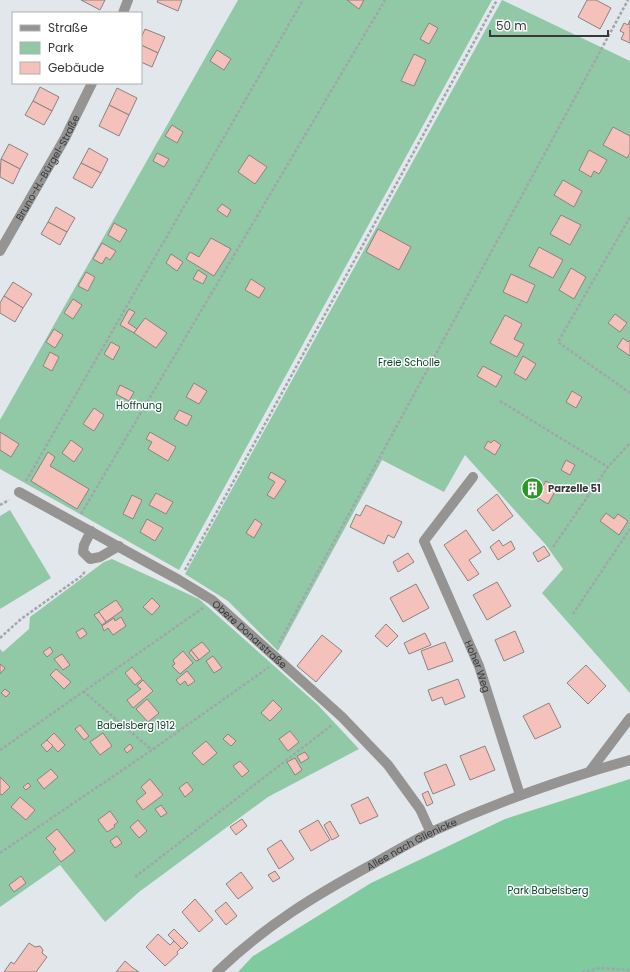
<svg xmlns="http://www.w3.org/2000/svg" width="630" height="972" viewBox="0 0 630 972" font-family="Poppins,sans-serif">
<rect width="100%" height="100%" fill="#e2e7ec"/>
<g fill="#91c9a7">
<path d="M238,0H492L179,570L0,469V420Z"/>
<path d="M502,0L630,61V693L542,593L563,569L546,545L465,455L444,492L382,460L278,651L228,601L185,574Z"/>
<path d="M10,510L51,578L0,609V516Z"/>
<path d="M112,559L199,599L318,705L359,749L268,797L139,892L105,922L60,865L0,907V649L3,652L29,629L30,617L104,562Z"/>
</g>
<path fill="#7fca9e" d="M630,779V972H238L253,956L371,883L505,819Z"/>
<g fill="#f5c2bb" stroke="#898281">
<path d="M81,0H105L100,10Z"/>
<path d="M158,0H182L178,11L157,2Z"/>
<path d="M347,0H364L359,9Z"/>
<path d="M587,0H596L611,8L600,29L578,17Z"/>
<path d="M630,20V43L621,39L624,33L620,31L624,23L628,25Z"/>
<path d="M429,23L438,28L429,44L420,39Z"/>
<path d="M145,29L165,37L158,53L141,45V38Z"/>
<path d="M141,45L158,53L152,67L141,62Z"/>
<path d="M217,50L231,59L224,70L210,61Z"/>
<path d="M414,54L426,60L414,86L401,81Z"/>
<path d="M40,87L59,97L52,111L33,101Z"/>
<path d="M117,88L137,98L129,115L109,105Z"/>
<path d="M33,101L52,111L44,125L25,115Z"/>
<path d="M109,105L129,115L119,136L99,126Z"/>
<path d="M172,125L183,132L177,143L165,136Z"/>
<path d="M613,127L630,136V153L627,158L603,145Z"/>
<path d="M9,144L28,154L20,169L1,159Z"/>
<path d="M89,148L108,159L101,173L81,163Z"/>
<path d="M589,150L607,160L599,174L594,171L591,177L579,170Z"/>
<path d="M157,153L169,159L164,167L153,161Z"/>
<path d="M249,155L267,167L255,184L238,172Z"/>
<path d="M1,159L20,169L13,184L0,177Z"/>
<path d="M81,163L101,173L92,188L73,178Z"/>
<path d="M563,180L582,191L574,207L554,195Z"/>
<path d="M222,204L231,210L227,217L217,210Z"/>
<path d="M56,207L75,218L67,232L48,222Z"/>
<path d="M561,215L581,225L570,245L550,234Z"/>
<path d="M48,222L67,232L60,245L41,234Z"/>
<path d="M114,223L127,230L120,242L108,235Z"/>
<path d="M378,229L411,247L399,270L366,252Z"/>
<path d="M211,238L231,249L214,276L186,259L190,252L199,257Z"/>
<path d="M102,243L116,251L110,260L106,257L102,264L93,259Z"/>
<path d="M539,247L563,260L553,278L529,266Z"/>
<path d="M171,254L183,262L177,271L166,263Z"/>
<path d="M571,268L586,277L574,299L559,290Z"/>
<path d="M198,270L207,276L203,284L193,279Z"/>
<path d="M86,272L95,277L88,291L78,286Z"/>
<path d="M511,274L535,285L527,303L503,292Z"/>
<path d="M251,279L265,288L259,298L245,290Z"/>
<path d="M13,282L32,294L23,308L4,296Z"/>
<path d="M4,296L23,308L15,322L0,313V303Z"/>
<path d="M73,299L82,305L73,319L64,313Z"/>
<path d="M129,309L135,312L128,323L137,329L134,333L120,325Z"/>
<path d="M615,314L627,323L620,332L608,323Z"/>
<path d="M505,315L522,324L514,339L524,344L517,357L490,343Z"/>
<path d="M145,318L167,333L156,348L134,333Z"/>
<path d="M54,329L63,335L55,348L46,342Z"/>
<path d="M623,338L628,342L630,340V356L617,347Z"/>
<path d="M111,342L120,347L113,360L104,354Z"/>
<path d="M50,352L59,357L52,371L43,366Z"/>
<path d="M523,356L536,364L526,380L514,373Z"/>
<path d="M483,366L502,376L496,387L477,376Z"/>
<path d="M194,383L207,391L199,404L186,397Z"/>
<path d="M120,385L134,392L129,401L116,394Z"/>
<path d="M572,391L582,397L576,408L566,402Z"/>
<path d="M94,408L104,415L94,431L83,424Z"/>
<path d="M179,410L192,416L187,426L174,419Z"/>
<path d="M0,432L19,444L11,457L0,450Z"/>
<path d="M150,432L176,447L168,461L148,449L152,442L146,439Z"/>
<path d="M71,440L83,449L74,462L62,453Z"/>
<path d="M494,440L501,445L495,455L484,448L488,441L491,443Z"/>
<path d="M48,452L55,457L50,466L89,489L77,509L31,481Z"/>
<path d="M566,460L575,465L570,475L561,470Z"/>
<path d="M271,472L286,481L274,499L267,495L275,482L268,478Z"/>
<path d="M530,479L541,485L534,497L523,491Z"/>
<path d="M546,481L557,488L548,504L536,497Z"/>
<path d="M156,493L173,502L166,514L149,505Z"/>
<path d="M497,494L513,516L493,531L477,510Z"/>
<path d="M132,495L142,500L133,519L123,514Z"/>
<path d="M366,505L402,522L394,538L388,535L384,544L350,527L356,514L360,516Z"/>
<path d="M606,513L614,519L618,514L628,521L619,535L600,521Z"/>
<path d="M147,519L163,528L155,541L140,532Z"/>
<path d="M255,519L262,524L254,538L246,533Z"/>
<path d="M466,530L481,552L469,560L479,574L468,581L444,545Z"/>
<path d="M499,540L503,546L511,541L515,549L498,560L490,547Z"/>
<path d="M544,546L550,555L538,562L533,553Z"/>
<path d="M408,553L414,562L398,572L393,562Z"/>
<path d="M497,582L511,606L487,620L473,595Z"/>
<path d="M416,584L429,608L403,622L390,598Z"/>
<path d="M152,598L160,606L152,615L143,607Z"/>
<path d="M116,600L123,610L106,622L98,612Z"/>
<path d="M99,612L106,622L102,625L94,615Z"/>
<path d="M121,617L126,626L113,635L108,628L104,631L102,626L114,618L115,621Z"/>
<path d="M386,624L398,636L387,647L375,636Z"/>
<path d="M83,628L87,634L80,639L76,632Z"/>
<path d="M515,631L524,652L504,661L495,640Z"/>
<path d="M425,633L431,645L409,654L404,643Z"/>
<path d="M322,635L342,651L316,682L297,666Z"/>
<path d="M202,642L210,651L199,660L191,650Z"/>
<path d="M445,642L453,661L428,670L421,651Z"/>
<path d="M50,647L53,652L47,657L43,652Z"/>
<path d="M191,650L199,660L196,661L189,653Z"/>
<path d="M183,651L193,663L180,674L172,666L175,664L173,660Z"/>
<path d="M62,654L70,665L63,670L54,659Z"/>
<path d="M213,656L222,668L214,673L206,661Z"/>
<path d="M0,664L5,668L0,674Z"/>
<path d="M586,665L606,686L588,704L567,683Z"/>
<path d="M132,667L142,679L135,685L125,673Z"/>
<path d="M56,669L71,682L64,689L50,675Z"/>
<path d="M187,671L195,681L188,686L185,681L180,685L176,680Z"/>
<path d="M458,679L465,697L445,705L442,697L432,701L428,690Z"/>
<path d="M143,680L153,691L133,708L127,700L141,689L137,686Z"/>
<path d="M5,689L10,693L6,697L1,693Z"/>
<path d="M147,699L159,713L148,722L136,709Z"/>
<path d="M273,700L282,709L270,721L261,713Z"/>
<path d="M549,703L561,727L535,739L523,716Z"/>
<path d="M80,725L89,736L84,740L75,729Z"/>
<path d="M290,731L299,742L288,751L279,739Z"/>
<path d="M54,733L65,745L58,752L47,740Z"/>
<path d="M103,733L112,746L100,755L90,742Z"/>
<path d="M228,734L236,741L231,746L223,739Z"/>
<path d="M47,740L53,746L47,752L41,745Z"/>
<path d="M206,741L217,753L203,765L192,753Z"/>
<path d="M130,744L133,748L127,753L124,749Z"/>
<path d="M485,746L495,770L470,780L460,756Z"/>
<path d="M305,752L309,758L301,763L297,756Z"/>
<path d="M295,758L302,770L295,775L287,762Z"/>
<path d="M240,761L249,771L242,777L233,766Z"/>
<path d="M446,764L455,785L433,794L424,773Z"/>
<path d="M51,769L58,777L44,789L37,780Z"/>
<path d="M0,777L10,787L2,795L0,794Z"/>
<path d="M150,779L163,795L143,810L136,801L146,793L141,787Z"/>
<path d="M187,782L193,790L185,797L179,788Z"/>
<path d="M28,783L31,786L26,790L23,787Z"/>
<path d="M428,791L433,803L427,806L422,794Z"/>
<path d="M20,797L35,810L26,820L11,807Z"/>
<path d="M368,797L378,816L360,824L351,805Z"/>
<path d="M161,805L167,813L161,817L155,809Z"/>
<path d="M110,811L118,822L114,825L115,827L107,832L98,820Z"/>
<path d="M242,819L247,826L236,835L230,827Z"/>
<path d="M138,820L147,831L139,838L130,827Z"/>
<path d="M318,820L330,840L311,851L299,831Z"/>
<path d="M330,821L339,836L332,840L324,825Z"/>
<path d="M57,829L75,851L61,862L53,852L56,849L46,838Z"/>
<path d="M117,836L122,843L115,848L110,841Z"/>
<path d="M281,840L294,859L279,869L267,849Z"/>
<path d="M275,871L280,878L273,882L268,875Z"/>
<path d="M241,872L253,888L238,899L226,884Z"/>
<path d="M21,876L26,883L14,892L9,885Z"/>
<path d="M195,899L213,920L199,932L182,912Z"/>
<path d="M226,902L237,916L226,925L215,911Z"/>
<path d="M174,929L188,943L182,949L168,935Z"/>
<path d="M158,934L170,945L174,941L181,948L177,952L178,954L165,966L146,947Z"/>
<path d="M29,943L35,947L40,946L43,950L42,953L47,957L36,972H4L11,962L14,964Z"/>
<path d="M125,961L133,968L139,972H116Z"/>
</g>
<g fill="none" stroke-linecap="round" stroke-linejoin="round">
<g stroke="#a2a5a9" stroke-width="2.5" stroke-dasharray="3 2" stroke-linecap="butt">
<path d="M630,217L558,342L630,393"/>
<path d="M500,401L608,467"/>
<path d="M26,481L303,0"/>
<path d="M0,505L9,500"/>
<path d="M81,514L385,0"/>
<path d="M553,547L608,467L630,443"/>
<path d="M185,570L497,0"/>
<path d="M573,614L630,529"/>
<path d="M0,638L21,619L83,575L85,570"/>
<path d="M279,643L628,0"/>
<path d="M83,691L152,750"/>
<path d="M0,750L203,608"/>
<path d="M0,853L152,750L269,667"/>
<path d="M135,877L332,725"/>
<path d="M582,972L601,968L630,970"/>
</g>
<g stroke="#969393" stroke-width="10">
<path d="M123,13L128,0"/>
<path id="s1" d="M0,251L65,138L92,83"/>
<path id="s2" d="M473,477L424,541L479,666L520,795"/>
<path id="s3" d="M19,492L179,580L212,600L342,717L388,765L420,809L431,833"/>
<path d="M91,531L84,545L83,552L90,559L100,557L119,546"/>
<path d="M590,771L630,718"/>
<path id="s4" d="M217,972C266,925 314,896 373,864C392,853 411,842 431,832C495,803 562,779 630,760"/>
</g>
</g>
<defs>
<symbol id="building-disc" viewBox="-11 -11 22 22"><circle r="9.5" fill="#2a9825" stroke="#fff"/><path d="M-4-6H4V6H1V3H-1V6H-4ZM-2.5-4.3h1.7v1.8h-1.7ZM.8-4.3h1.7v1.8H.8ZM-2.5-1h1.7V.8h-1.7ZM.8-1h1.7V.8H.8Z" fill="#fff"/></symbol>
</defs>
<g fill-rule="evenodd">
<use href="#building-disc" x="520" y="476" width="25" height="25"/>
</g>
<g text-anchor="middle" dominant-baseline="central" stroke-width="3" stroke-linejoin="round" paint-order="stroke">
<g font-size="10" fill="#36383a" stroke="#fff">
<text stroke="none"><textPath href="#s1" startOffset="96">Bruno-H.-Bürgel-Straße</textPath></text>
<text stroke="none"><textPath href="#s3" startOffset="272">Obere Donarstraße</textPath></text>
<text stroke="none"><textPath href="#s2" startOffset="217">Hoher Weg</textPath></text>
<text stroke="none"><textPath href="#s4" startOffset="234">Allee nach Glienicke</textPath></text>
</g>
<g font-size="10" fill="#084529" stroke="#fff">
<text x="409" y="362">Freie Scholle</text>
<text x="139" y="405">Hoffnung</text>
<text x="136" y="725">Babelsberg 1912</text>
<text x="548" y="890">Park Babelsberg</text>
</g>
<g font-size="10" font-weight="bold" fill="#36383a" stroke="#fff" text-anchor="start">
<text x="548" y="488">Parzelle 51</text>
</g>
</g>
<rect x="12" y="12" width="130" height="72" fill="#ffffff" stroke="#afafb0"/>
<rect x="20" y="25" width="20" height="6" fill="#969393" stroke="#afafb0"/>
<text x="48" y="32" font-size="12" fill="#36383a">Straße</text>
<rect x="20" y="42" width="20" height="12" fill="#91c9a7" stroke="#afafb0"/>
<text x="48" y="52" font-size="12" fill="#36383a">Park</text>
<rect x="20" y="62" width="20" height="12" fill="#f5c2bb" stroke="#afafb0"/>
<text x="48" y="72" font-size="12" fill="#36383a">Gebäude</text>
<path d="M490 30v6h118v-6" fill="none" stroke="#36383a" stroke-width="2"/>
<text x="496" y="30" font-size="12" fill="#36383a" stroke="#ffffff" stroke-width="3" paint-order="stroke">50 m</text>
</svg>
